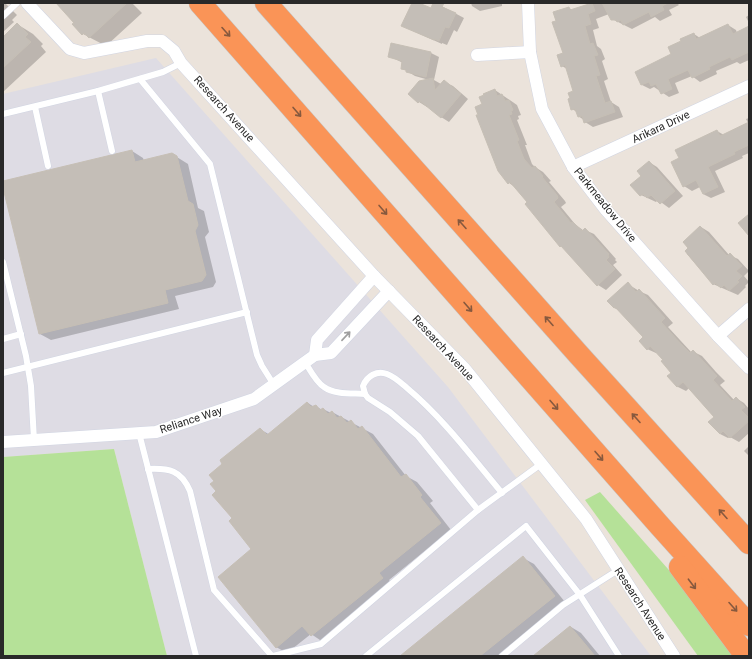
<svg xmlns="http://www.w3.org/2000/svg" width="752" height="659" viewBox="0 0 752 659" font-family="Roboto,sans-serif">
<rect width="100%" height="100%" fill="#ebe3db"/>
<path fill="#dedce4" d="M156,58L448,387L651,656H167L114,449L3,457V94Z"/>
<g fill="#b5e198">
<path d="M114,449L167,656H3V457Z"/>
<path d="M600,492L683,586L735,656H698L585,500Z"/>
</g>
<g fill="#0003">
<path d="M3,3H5L17,15L12,20L14,22L3,32Z"/>
<path d="M57,3H132L142,13L106,46L83,34L75,23Z"/>
<path d="M413,3H417L431,10L434,3H436L464,18L457,32L454,30L447,45L442,43V44L411,30Z"/>
<path d="M471,3H502V6L480,11L472,6Z"/>
<path d="M595,3H677L679,5L669,10L672,15L660,21L655,17L632,29L612,19L609,14L596,19L599,28L593,30L597,46L601,49L605,59L602,61L608,79L604,81L611,102L619,107L623,117L593,127L585,122L584,120L578,116L577,112L572,109L571,99L575,92L567,69L562,66L564,54L557,22L569,8L573,10Z"/>
<path d="M749,15V23L746,17Z"/>
<path d="M17,24L33,34L43,44L41,46L46,52L3,92V38Z"/>
<path d="M728,25L736,30L737,33L749,27V60L740,64L737,62L716,71L717,74L700,82L692,76L675,83L679,93L669,97L654,87L650,89L642,85L636,72L673,55L694,34L700,38Z"/>
<path d="M392,44L431,53L439,57L434,80L441,84L444,82L453,86L468,99L449,122L441,117L428,106L427,107L419,102L429,80L415,76L402,68L403,63L389,56Z"/>
<path d="M495,90L517,105L521,115L518,116L519,119L517,120L527,145H525L532,164L535,167L543,172L551,181L549,182L565,201L566,203L561,207L575,224L584,231L585,230L594,234L616,259L615,260L617,262L613,265L622,275L606,290L598,285L515,187L509,183L499,170L479,115L483,105Z"/>
<path d="M749,118V153L742,156L743,158L715,171L725,192L711,198L703,194L700,187L692,191L684,186L681,159L717,131L724,135L748,123L746,119Z"/>
<path d="M132,151L143,158L144,161L172,154L188,164L198,208L204,211L209,232L205,237L216,282L213,287L175,296L179,309L51,340L40,334L3,182Z"/>
<path d="M649,162L657,167L683,196L669,208L658,200L656,202L641,195L642,176Z"/>
<path d="M701,227L709,232L729,255L738,259L749,271L744,276L749,282L745,286L746,287L738,295L713,284L687,254L686,251L689,248Z"/>
<path d="M628,284L639,291L648,295L673,323L668,327L692,353L694,352L702,356L716,372L725,381L720,385L734,400L736,398L744,403L749,409V433L739,442L730,437L728,438L720,434L715,417L689,388L686,391L678,387L669,377L672,373L664,360L657,352L656,353L647,349L645,337L621,311L614,308Z"/>
<path d="M308,403L314,407L316,406L322,410L323,409L331,413L332,412L373,434L406,476L417,482L433,501L430,503L451,530L389,580L393,585L323,642L311,634L287,653L276,647L253,549L217,491L215,481L223,464L260,429L270,435Z"/>
<path d="M749,446V456L744,451Z"/>
<path d="M523,558L534,564L565,602L499,656H402Z"/>
<path d="M571,627L581,633L600,656H535Z"/>
</g>
<g fill="#c4beb7" stroke="#c6bfb5">
<path d="M56,3H127L89,38L84,33L82,35L72,24L74,23Z"/>
<path d="M412,3H419L431,8L433,3H444L442,7L456,13L449,28L445,27L439,41L434,39V40L401,26Z"/>
<path d="M592,3L595,11L588,14L591,24L585,26L590,44L593,43L598,55L594,56L600,75L596,76L605,103L611,101L615,112L584,123L582,116L578,117L575,109L571,110L568,99L570,98L568,93L573,91L565,65L561,67L557,55L563,53L552,22L556,21L553,12L569,7L570,10Z"/>
<path d="M602,3H668L662,6L664,10L651,17L649,12L623,25L621,20L617,22L616,20H611Z"/>
<path d="M17,23L28,34L25,37L31,42L3,68V37Z"/>
<path d="M728,24L733,34L749,26V52L732,60L730,57L709,67L710,69L692,78L688,70L668,79L672,89L661,94L656,84L651,86L649,82L641,85L635,72L671,54L668,47L681,41L680,39L694,33L696,39Z"/>
<path d="M391,43L431,52L426,77L406,72V70L401,69L402,61L388,57Z"/>
<path d="M433,78L435,90L444,80L461,94L441,118L420,101L418,103L408,94L419,81Z"/>
<path d="M495,89L497,96L502,94L505,101L509,100L513,110L511,111L512,114L509,115L519,140L517,141L524,159L532,168L535,166L543,176L542,177L557,195L558,198L554,202L571,223L573,222L582,231L585,228L609,254L608,255L609,257L606,260L615,269L597,286L561,246L560,247L525,204L527,202L510,182L508,184L498,171L476,115H478L475,107L482,104L479,97L484,95L483,94Z"/>
<path d="M749,122V145L734,152L735,154L708,167L718,187L703,194L696,180L683,187L671,162L679,158L675,150L717,130L720,136Z"/>
<path d="M132,150L135,162L172,153L177,156L188,201L193,204L198,225L195,231L206,275L202,281L165,290L168,303L39,334L3,188V181Z"/>
<path d="M649,161L675,191L660,204L651,195L647,198L643,194L640,196L630,185L641,176L637,171Z"/>
<path d="M749,214V236L738,223Z"/>
<path d="M700,226L727,256L730,253L742,266L736,271L742,276L737,281L739,282L729,291L724,285L721,288L715,283L713,285L685,251L688,248L683,242Z"/>
<path d="M628,282L636,292L639,289L665,318L661,322L681,344L690,353L693,350L717,376L713,380L732,401L736,397L745,407L741,410L749,418V421L730,438L723,431L720,434L708,422L714,417L683,382L677,387L667,376L671,373L661,361L663,360L650,346L647,350L639,341L643,337L615,307L614,308L607,301Z"/>
<path d="M307,402L311,407L316,405L320,410L323,408L328,414L332,411L337,418L341,416L347,423L351,420L358,429L362,426L401,477L406,474L422,495L420,497L441,523L379,573L383,578L311,636L302,626L276,648L218,577L251,549L229,521L232,518L212,495L216,491L210,484L214,481L209,475L222,464L220,460L260,428L267,435Z"/>
<path d="M523,556L555,596L480,656H400Z"/>
<path d="M570,626L595,656H533Z"/>
</g>
<g fill="none" stroke-linecap="round" stroke-linejoin="round">
<defs>
<g id="service">
<path d="M3,16L17,3"/>
<path d="M140,79L210,164L257,355L262,366L274,385"/>
<path d="M98,91L112,151"/>
<path d="M35,107L48,166"/>
<path d="M3,114L98,91L163,72L181,63"/>
<path d="M3,262L26,356L31,386L34,440"/>
<path d="M3,339L21,334"/>
<path d="M305,362C310,370 316,382 324,387C335,395 353,393 365,394"/>
<path d="M3,373L247,312"/>
<path d="M139,433L196,656"/>
<path d="M148,469C169,468 181,470 190,491L214,590L272,656"/>
<path d="M478,510L418,436L390,412L368,398L365,394L363,386C367,376 377,370 387,374C395,377 401,383 407,388C443,418 472,457 502,493"/>
<path d="M273,656L321,644L478,510L541,464"/>
<path d="M366,656L526,526L580,595L619,656"/>
<path d="M502,656L563,605L618,570"/>
</g>
<g id="minor">
<path d="M27,3L70,49L84,53L147,41H162L174,51L181,63L374,276L465,369L586,519L674,656"/>
<path d="M528,3L530,52L542,109L573,167L606,210L718,336L749,368"/>
<path d="M477,55L530,52"/>
<path d="M573,167L749,86"/>
<path d="M718,336L749,309"/>
<path d="M315,355L317,340L374,276"/>
<path d="M3,442L156,432L254,399L315,355L331,353L389,291"/>
</g>
<g id="motorway">
<path d="M200,3L660,526L749,625"/>
<path d="M266,3L579,355L749,543"/>
<path d="M680,567L746,656"/>
</g>
</defs>
<use href="#service" stroke="#d1d5e2" stroke-width="7"/>
<use href="#minor" stroke="#d1d5e2" stroke-width="13"/>
<use href="#motorway" stroke="#c3c3c3" stroke-width="23"/>
<use href="#service" stroke="#fff" stroke-width="6"/>
<use href="#minor" stroke="#fff" stroke-width="12"/>
<use href="#motorway" stroke="#fa9457" stroke-width="22"/>
</g>
<defs><path id="oneway-shaft" d="M-6 0H5M1.5-3L5.5 0L1.5 3" fill="none" stroke-width="1.6" stroke-linecap="round" stroke-linejoin="round"/></defs>
<g stroke="#87593e">
<use href="#oneway-shaft" transform="translate(226 32) rotate(48)"/>
<use href="#oneway-shaft" transform="translate(297 112) rotate(49)"/>
<use href="#oneway-shaft" transform="translate(383 210) rotate(49)"/>
<use href="#oneway-shaft" transform="translate(462 224) rotate(-132)"/>
<use href="#oneway-shaft" transform="translate(468 307) rotate(49)"/>
<use href="#oneway-shaft" transform="translate(549 321) rotate(-132)"/>
<use href="#oneway-shaft" transform="translate(554 405) rotate(49)"/>
<use href="#oneway-shaft" transform="translate(636 418) rotate(-132)"/>
<use href="#oneway-shaft" transform="translate(599 456) rotate(49)"/>
<use href="#oneway-shaft" transform="translate(723 514) rotate(-132)"/>
<use href="#oneway-shaft" transform="translate(692 584) rotate(53)"/>
<use href="#oneway-shaft" transform="translate(733 607) rotate(48)"/>
</g>
<use stroke="#9f9f9f" href="#oneway-shaft" transform="translate(346 336) rotate(-47)"/>
<g text-anchor="middle" dominant-baseline="central" stroke-width="3" stroke-linejoin="round" paint-order="stroke">
<g font-size="11" fill="#292929" stroke="#fff">
<text transform="translate(224 109) rotate(48)">Research Avenue</text>
<text transform="translate(661 127) rotate(-25)">Arikara Drive</text>
<text transform="translate(605 205) rotate(51)">Parkmeadow Drive</text>
<text transform="translate(443 348) rotate(47)">Research Avenue</text>
<text transform="translate(191 420) rotate(-18)">Reliance Way</text>
<text transform="translate(640 604) rotate(57)">Research Avenue</text>
</g>
</g>
<rect width="752" height="659" fill="none" stroke="#292929" stroke-width="8"/>
</svg>
